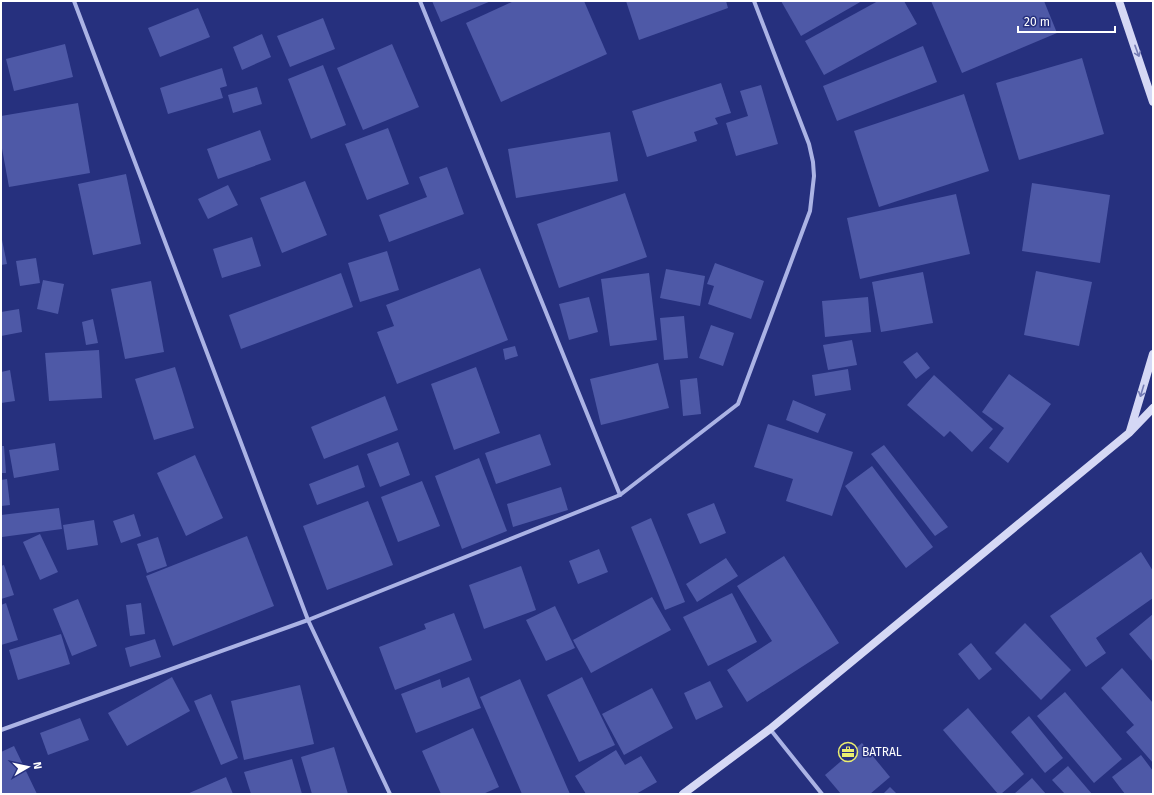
<svg xmlns="http://www.w3.org/2000/svg" width="1154" height="795" viewBox="0 0 1154 795" font-family="'Fira Sans',sans-serif">
<rect width="100%" height="100%" fill="#26307e"/>
<g fill="#4e59a7">
<path d="M432,1H491L441,22Z"/>
<path d="M514,1H584L607,54L501,102L466,23Z"/>
<path d="M626,1H726L728,8L639,40Z"/>
<path d="M781,1H862L801,36Z"/>
<path d="M878,1H904L917,24L824,75L805,41Z"/>
<path d="M931,1H1044L1057,33L962,73Z"/>
<path d="M198,8L210,37L160,57L148,28Z"/>
<path d="M323,18L335,49L290,67L277,36Z"/>
<path d="M262,34L271,57L242,70L233,47Z"/>
<path d="M65,44L73,77L14,91L6,59Z"/>
<path d="M392,44L419,107L363,130L337,68Z"/>
<path d="M923,46L937,82L837,121L823,86Z"/>
<path d="M1082,58L1104,134L1019,160L996,83Z"/>
<path d="M323,65L346,125L311,139L288,79Z"/>
<path d="M222,68L227,86L220,88L223,98L168,114L160,88Z"/>
<path d="M721,83L731,113L715,118L718,124L694,132L697,141L647,157L632,111Z"/>
<path d="M761,85L778,144L736,156L726,123L748,116L740,91Z"/>
<path d="M257,87L262,104L233,113L228,95Z"/>
<path d="M964,94L989,171L879,207L854,131Z"/>
<path d="M78,103L90,173L9,187L1,143V116Z"/>
<path d="M388,128L409,184L367,200L345,144Z"/>
<path d="M260,130L271,160L218,179L207,149Z"/>
<path d="M610,132L618,181L516,198L508,149Z"/>
<path d="M447,167L464,214L389,242L379,215L427,197L419,177Z"/>
<path d="M126,174L141,244L93,255L78,184Z"/>
<path d="M305,181L327,235L282,253L260,198Z"/>
<path d="M1032,183L1110,195L1100,263L1022,251Z"/>
<path d="M228,185L238,205L208,219L198,199Z"/>
<path d="M625,193L647,257L559,288L537,224Z"/>
<path d="M956,194L970,254L860,279L847,218Z"/>
<path d="M1,235L7,264L1,265Z"/>
<path d="M252,237L261,266L222,278L213,249Z"/>
<path d="M387,251L399,290L360,302L348,263Z"/>
<path d="M36,258L40,283L20,286L16,261Z"/>
<path d="M715,263L764,281L751,319L708,304L714,286L707,284Z"/>
<path d="M480,268L508,340L397,384L377,332L394,326L386,305Z"/>
<path d="M666,269L705,276L700,306L660,298Z"/>
<path d="M1036,271L1092,282L1079,346L1024,335Z"/>
<path d="M923,272L933,323L881,332L872,282Z"/>
<path d="M341,273L353,307L241,349L229,315Z"/>
<path d="M649,273L657,340L610,346L601,279Z"/>
<path d="M43,280L64,284L58,314L37,309Z"/>
<path d="M151,281L164,352L125,359L111,289Z"/>
<path d="M589,297L598,332L569,340L559,304Z"/>
<path d="M868,297L871,332L825,337L822,301Z"/>
<path d="M19,309L22,332L1,336V312Z"/>
<path d="M684,316L688,358L664,360L660,318Z"/>
<path d="M93,319L98,343L86,345L82,322Z"/>
<path d="M711,325L734,333L723,366L699,358Z"/>
<path d="M852,340L857,365L828,370L823,345Z"/>
<path d="M515,346L518,356L505,360L503,349Z"/>
<path d="M99,350L102,398L49,401L45,353Z"/>
<path d="M917,352L930,368L916,379L903,362Z"/>
<path d="M658,363L669,408L601,425L590,379Z"/>
<path d="M175,367L194,428L154,440L135,379Z"/>
<path d="M476,367L500,433L454,450L431,384Z"/>
<path d="M848,369L851,390L815,396L812,375Z"/>
<path d="M10,370L15,401L1,403V372Z"/>
<path d="M1009,374L1051,404L1008,463L989,448L1004,428L982,412Z"/>
<path d="M934,375L993,429L972,452L950,431L944,437L907,405Z"/>
<path d="M697,378L701,414L683,416L680,380Z"/>
<path d="M385,396L398,430L324,459L311,427Z"/>
<path d="M793,400L826,414L818,433L786,420Z"/>
<path d="M768,424L853,452L832,516L786,501L793,479L754,467Z"/>
<path d="M540,434L551,465L496,484L485,453Z"/>
<path d="M398,442L410,475L380,487L367,454Z"/>
<path d="M55,443L59,470L14,478L9,450Z"/>
<path d="M884,445L948,527L935,536L871,454Z"/>
<path d="M1,446H4L6,473H1Z"/>
<path d="M195,455L223,518L186,536L157,473Z"/>
<path d="M479,458L507,531L462,549L435,476Z"/>
<path d="M358,465L365,487L317,505L309,484Z"/>
<path d="M872,466L933,547L906,568L845,486Z"/>
<path d="M7,479L10,505L1,506V480Z"/>
<path d="M422,481L440,526L398,542L381,497Z"/>
<path d="M561,487L568,510L513,527L507,504Z"/>
<path d="M368,501L393,565L327,590L303,526Z"/>
<path d="M714,503L726,533L700,544L687,514Z"/>
<path d="M59,508L62,529L2,537L1,515Z"/>
<path d="M134,514L141,536L121,543L113,521Z"/>
<path d="M651,518L685,602L665,610L631,527Z"/>
<path d="M94,520L98,545L67,550L63,525Z"/>
<path d="M40,534L58,572L40,580L23,542Z"/>
<path d="M247,536L274,606L173,646L146,576Z"/>
<path d="M158,537L167,566L147,573L137,544Z"/>
<path d="M599,549L608,572L578,584L569,561Z"/>
<path d="M1141,552L1153,571V598L1096,638L1106,653L1086,667L1050,616Z"/>
<path d="M784,556L839,643L747,702L727,670L772,641L737,586Z"/>
<path d="M726,558L738,576L697,602L686,584Z"/>
<path d="M4,565L14,595L1,599V566Z"/>
<path d="M521,566L536,610L484,629L469,585Z"/>
<path d="M732,593L757,642L708,666L683,617Z"/>
<path d="M652,597L671,630L591,673L573,640Z"/>
<path d="M78,599L97,646L72,656L53,609Z"/>
<path d="M6,603L18,640L1,645V605Z"/>
<path d="M141,603L145,634L130,636L126,605Z"/>
<path d="M555,606L575,648L546,661L526,620Z"/>
<path d="M454,613L472,660L395,690L379,647L426,629L424,624Z"/>
<path d="M1153,614V662L1129,634Z"/>
<path d="M1025,623L1071,670L1041,700L995,653Z"/>
<path d="M61,634L70,664L18,680L9,650Z"/>
<path d="M155,639L161,657L130,667L125,648Z"/>
<path d="M971,643L992,669L979,680L958,654Z"/>
<path d="M1122,668L1153,703V763L1126,732L1134,725L1101,688Z"/>
<path d="M172,677L190,711L127,746L108,713Z"/>
<path d="M469,677L481,708L416,733L401,694L440,679L442,688Z"/>
<path d="M582,677L615,745L579,762L547,695Z"/>
<path d="M520,679L570,794H522L480,697Z"/>
<path d="M710,681L723,707L696,720L684,693Z"/>
<path d="M300,685L314,744L244,760L231,701Z"/>
<path d="M652,688L673,728L624,755L602,714Z"/>
<path d="M1065,692L1122,759L1094,783L1037,716Z"/>
<path d="M211,694L238,758L221,765L194,701Z"/>
<path d="M968,708L1024,774L1001,794H998L943,730Z"/>
<path d="M1029,716L1063,758L1045,773L1011,732Z"/>
<path d="M80,718L89,740L48,755L40,733Z"/>
<path d="M473,728L499,787L483,794H441L422,751Z"/>
<path d="M862,743L890,777L870,794H841L825,775Z"/>
<path d="M14,746L37,794H1V752Z"/>
<path d="M334,747L348,794H312L301,757Z"/>
<path d="M616,750L625,765L641,756L657,782L636,794H586L575,776Z"/>
<path d="M1141,755L1153,771V794H1125L1112,777Z"/>
<path d="M292,759L302,794H251L244,772Z"/>
<path d="M1068,766L1092,794H1065L1052,780Z"/>
<path d="M226,777L233,794H187Z"/>
<path d="M1032,778L1046,794H1014Z"/>
<path d="M890,787L897,794H883Z"/>
</g>
<g fill="none" stroke-linecap="round" stroke-linejoin="round">
<g stroke="#abb3e5" stroke-width="4">
<path d="M74,1L308,620L390,794"/>
<path d="M420,1L620,495"/>
<path d="M770,729L822,794"/>
<path d="M1,730L308,620L620,495L738,404L810,211L814,176L813,162L809,144L754,1"/>
</g>
<g stroke="#d5d8f5" stroke-width="8">
<path d="M1119,1L1153,102"/>
<path d="M1130,431L1153,354"/>
<path d="M683,794L770,729L1129,433L1153,408"/>
</g>
</g>
<defs><path id="oneway-shaft" d="M-6 0H5M1.5-3L5.5 0L1.5 3" fill="none" stroke-width="1.6" stroke-linecap="round" stroke-linejoin="round"/></defs>
<g stroke="#757cb4">
<use href="#oneway-shaft" transform="translate(1137 51) rotate(70)"/>
<use href="#oneway-shaft" transform="translate(1142 391) rotate(107)"/>
</g>
<defs>
<symbol id="office-ring" viewBox="-11 -11 22 22"><circle r="9.5" fill="#26307e" stroke="#eaee70" stroke-width="1.5"/><path d="M-6-3h4V-5.5h4V-3h4V5H-6ZM-1-4.5V-3h2v-1.5ZM-6 0V1H6V0Z" fill="#eaee70"/></symbol>
</defs>
<g fill-rule="evenodd">
<use href="#office-ring" x="837" y="741" width="22" height="22"/>
</g>
<g text-anchor="middle" dominant-baseline="central" stroke-width="3" stroke-linejoin="round" paint-order="stroke">
<g font-size="12" fill="#fff" stroke="#26307e" text-anchor="start">
<text x="862" y="752">BATRAL</text>
</g>
</g>
<rect width="1154" height="795" fill="none" stroke="#ffffff" stroke-width="4"/>
<g transform="translate(28 767) rotate(81)" stroke="#26307e" stroke-width="3" paint-order="stroke">
<path d="M0-3L7 15L0 10L-7 15Z" fill="#ffffff"/>
<text y="-6" font-size="11" font-weight="bold" text-anchor="middle" fill="#ffffff">N</text>
</g>
<path d="M1018 26v6h97v-6" fill="none" stroke="#ffffff" stroke-width="2"/>
<text x="1024" y="26" font-size="12" fill="#ffffff" stroke="#26307e" stroke-width="3" paint-order="stroke">20 m</text>
</svg>
